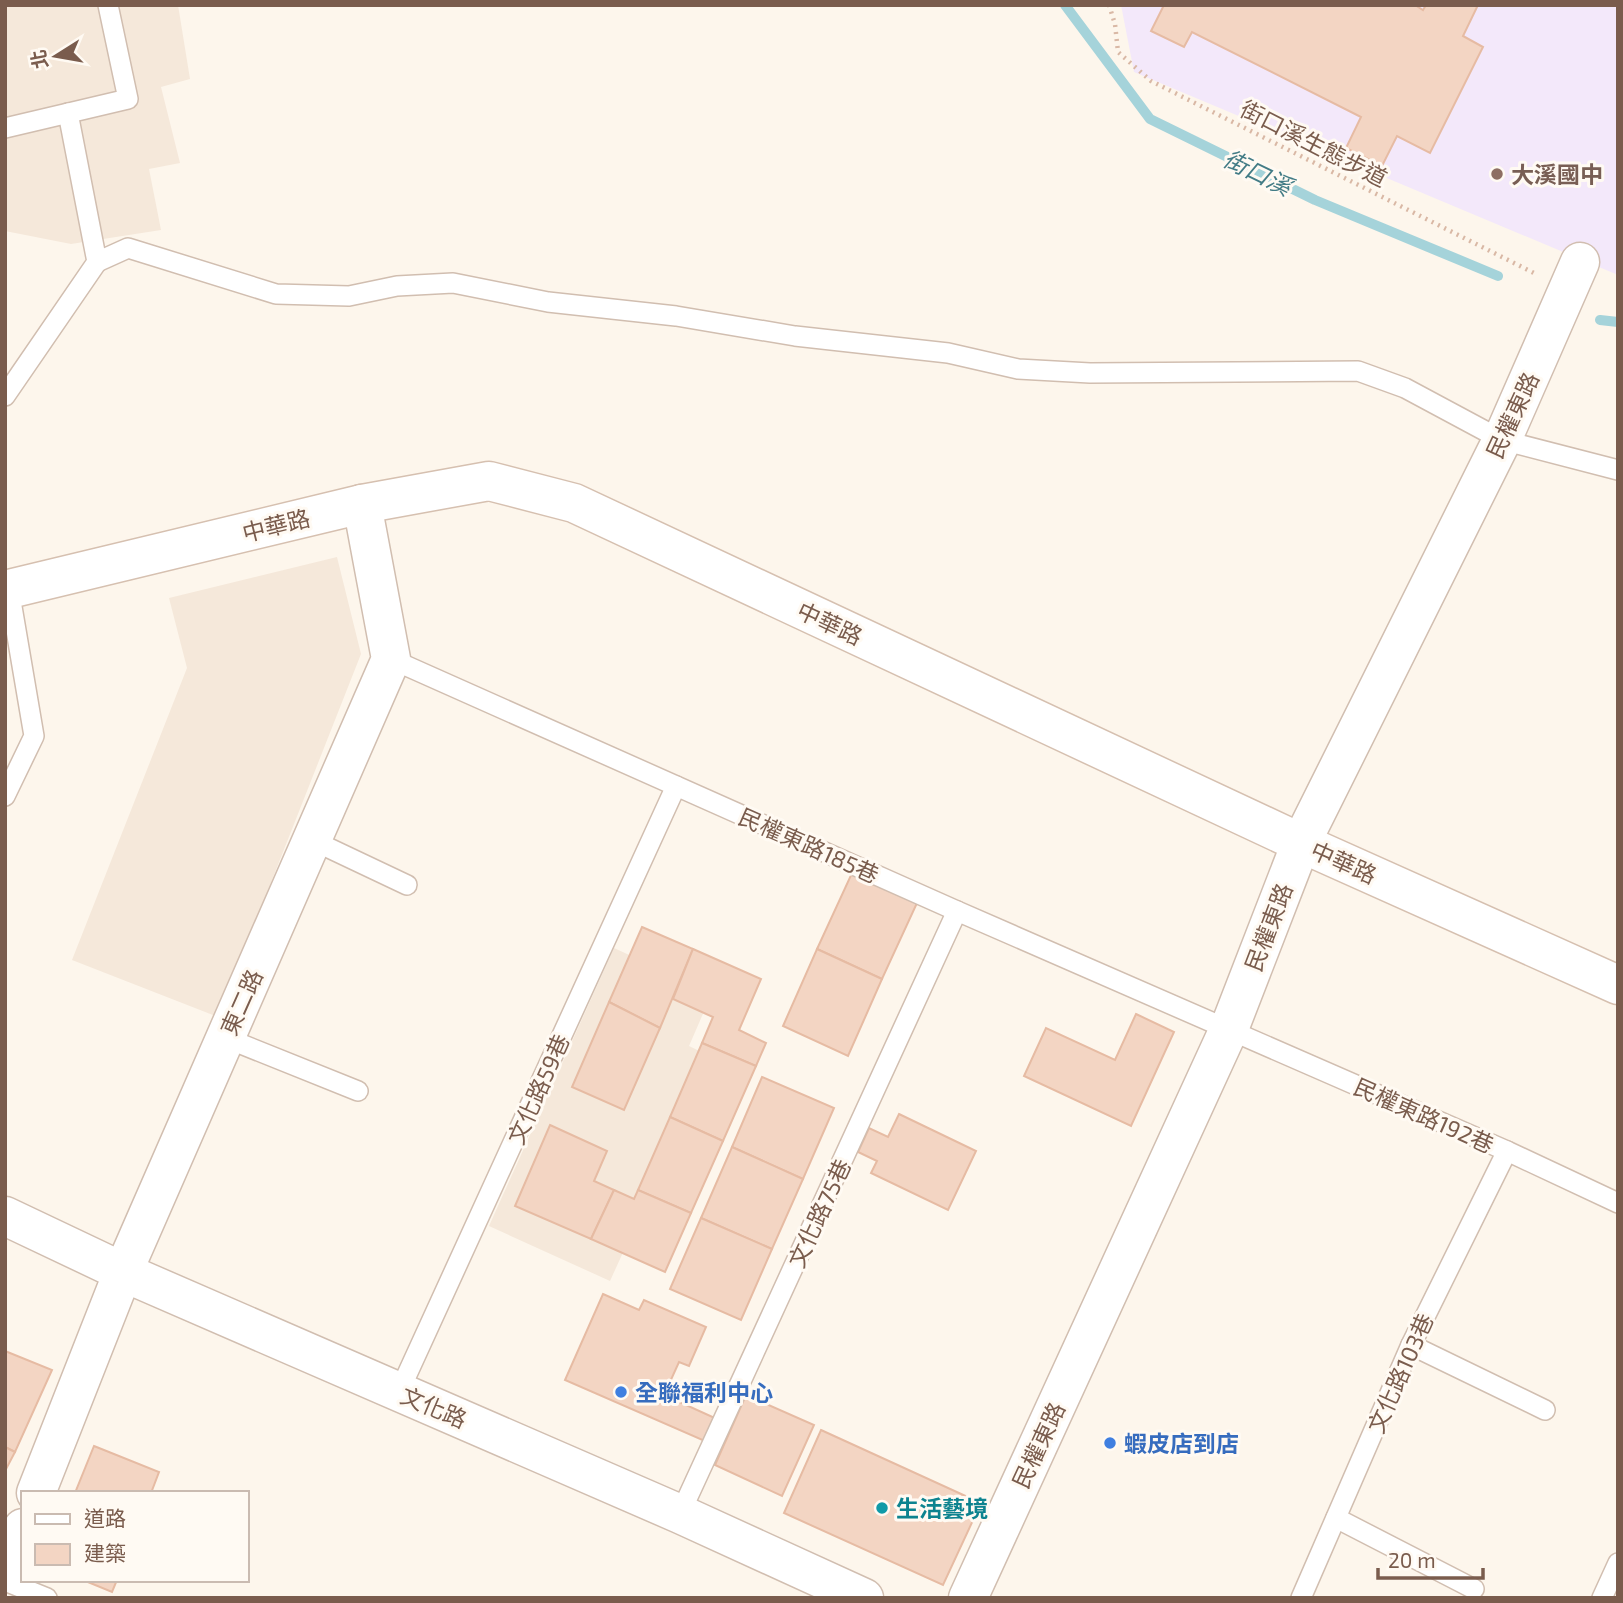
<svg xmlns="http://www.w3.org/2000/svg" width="1623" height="1603" viewBox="0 0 1623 1603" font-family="'Exo 2','Noto Sans TC',sans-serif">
<rect width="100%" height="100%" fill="#fdf6ec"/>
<g fill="#f5e8da">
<path d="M5,5H178L190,79L161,87L180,163L149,169L161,230L71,244L5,231Z"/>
<path d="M337,557L361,654L218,1017L72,960L187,668L169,598Z"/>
<path d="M614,948L712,993L689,1046L712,1057L610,1281L489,1226Z"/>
</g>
<path fill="#f3e8fa" d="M1121,5H1618V275L1134,72Z"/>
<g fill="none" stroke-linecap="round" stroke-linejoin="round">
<g stroke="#a5d3da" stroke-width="10">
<path d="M1065,5L1150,119L1315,200L1498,276"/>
<path d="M1600,320L1618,322"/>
</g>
</g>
<g fill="#f3d5c3" stroke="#e6bba3" stroke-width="2">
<path d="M1164,5H1415L1423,10L1426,5H1478L1463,36L1483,47L1430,153L1397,136L1382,166L1346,148L1361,117L1192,32L1184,47L1151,31Z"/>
<path d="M852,873L917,903L882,979L817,949Z"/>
<path d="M642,927L693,949L660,1028L609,1002Z"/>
<path d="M693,949L761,979L739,1030L766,1043L756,1066L702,1043L713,1017L673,999Z"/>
<path d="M817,949L882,979L848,1056L783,1026Z"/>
<path d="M609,1002L660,1028L624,1110L572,1087Z"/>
<path d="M1136,1014L1174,1032L1131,1126L1024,1076L1046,1028L1115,1060Z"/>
<path d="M702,1043L756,1066L723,1141L670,1117Z"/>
<path d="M762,1077L834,1108L803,1179L732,1147Z"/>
<path d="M899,1114L976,1151L948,1210L871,1173L877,1161L858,1152L869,1128L888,1137Z"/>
<path d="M670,1117L723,1141L691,1213L638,1190Z"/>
<path d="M550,1125L607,1151L594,1181L614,1190L591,1239L515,1206Z"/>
<path d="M732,1147L803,1179L772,1249L701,1218Z"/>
<path d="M614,1190L634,1199L638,1190L691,1213L665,1272L591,1239Z"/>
<path d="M701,1218L772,1249L741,1320L670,1289Z"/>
<path d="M603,1294L639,1310L644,1300L706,1327L689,1366L679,1362L664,1395L717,1419L707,1442L565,1380Z"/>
<path d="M5,1351L52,1370L15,1452L5,1447Z"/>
<path d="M746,1395L814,1425L782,1496L715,1465Z"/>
<path d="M821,1430L981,1503L943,1585L784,1513Z"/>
<path d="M94,1446L159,1472L151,1493H75Z"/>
<path d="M5,1447L15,1452L5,1471Z"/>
<path d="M83,1580H117L112,1592Z"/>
</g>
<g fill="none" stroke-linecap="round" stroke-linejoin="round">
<defs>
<g id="lane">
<path d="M5,128L128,99L108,5"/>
<path d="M97,262L128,248L276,294L349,296L397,286L453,283L548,302L676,316L795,336L948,353L1018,369L1090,373L1358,371L1405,388L1502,440L1618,470"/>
<path d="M5,396L97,262L68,113"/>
<path d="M391,659L957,911L1507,1151L1618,1203"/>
<path d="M5,796L34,736L9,589"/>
<path d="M312,840L407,885"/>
<path d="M226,1038L358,1091"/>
<path d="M1411,1345L1545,1410"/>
<path d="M399,1392L676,786"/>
<path d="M680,1514L957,911"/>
<path d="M1336,1518L1474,1589"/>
<path d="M5,1581L47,1598"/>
<path d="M1301,1598L1411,1345L1507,1151"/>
<path d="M1602,1598L1618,1563"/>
</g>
<g id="street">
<path d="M5,1216L123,1272L680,1514L864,1598"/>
<path d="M36,1493L123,1272L391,659L362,504"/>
<path d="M5,1572L23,1528"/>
<path d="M968,1598L1229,1029L1301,843L1502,440L1580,262"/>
</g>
<path id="secondary" d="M5,590L362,504L489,481L574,503L1301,843L1618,985"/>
</defs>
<use href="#lane" stroke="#d1beb0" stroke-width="22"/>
<use href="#street" stroke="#d1beb0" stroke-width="41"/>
<use href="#secondary" stroke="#d6c0b0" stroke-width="41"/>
<path stroke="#d9b8a5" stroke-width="4.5" stroke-dasharray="2 5" stroke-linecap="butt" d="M1109,5L1115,24L1118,52L1151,81L1534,273"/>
<use href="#lane" stroke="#fff" stroke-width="19"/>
<use href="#street" stroke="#fff" stroke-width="38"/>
<use href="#secondary" stroke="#fff" stroke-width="38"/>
</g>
<circle fill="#8d6e63" stroke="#fffaf3" stroke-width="2.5" cx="1497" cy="174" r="7"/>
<g fill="#3f7fe0" stroke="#fffaf3" stroke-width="2.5">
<circle cx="621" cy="1392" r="7"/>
<circle cx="1110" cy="1443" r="7"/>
</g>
<circle fill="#0f9aa8" stroke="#fffaf3" stroke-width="2.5" cx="882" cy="1508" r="7"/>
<g text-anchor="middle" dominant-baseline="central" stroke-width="6" stroke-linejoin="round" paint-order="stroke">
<g font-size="23" fill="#7a5c4d" stroke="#fffaf3">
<text transform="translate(1314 143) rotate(27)">街口溪生態步道</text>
<text transform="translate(1512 415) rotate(-65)">民權東路</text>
<text transform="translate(276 525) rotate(-14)">中華路</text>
<text transform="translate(830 623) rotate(25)">中華路</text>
<text transform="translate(809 845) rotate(24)">民權東路185巷</text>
<text transform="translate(1344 862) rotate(24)">中華路</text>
<text transform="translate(1268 927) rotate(-69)">民權東路</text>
<text transform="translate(241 1002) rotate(-66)">東二路</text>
<text transform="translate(538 1089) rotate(-66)">文化路59巷</text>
<text transform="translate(1424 1115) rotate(24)">民權東路192巷</text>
<text transform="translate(819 1213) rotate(-65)">文化路75巷</text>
<text transform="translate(1400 1373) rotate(-66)">文化路103巷</text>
<text transform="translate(434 1407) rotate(23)">文化路</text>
<text transform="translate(1038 1445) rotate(-65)">民權東路</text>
</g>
<g font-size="23" font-weight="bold" fill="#785e54" stroke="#fffaf3" text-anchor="start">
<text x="1511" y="174">大溪國中</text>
</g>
<g font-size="23" font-weight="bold" fill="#366cbe" stroke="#fffaf3" text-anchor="start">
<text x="635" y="1392">全聯福利中心</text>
<text x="1124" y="1443">蝦皮店到店</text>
</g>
<g font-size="23" font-weight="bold" fill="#0d838f" stroke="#fffaf3" text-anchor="start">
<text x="896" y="1508">生活藝境</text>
</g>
<g font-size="24" font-style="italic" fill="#437c86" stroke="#fffaf3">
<text transform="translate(1258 172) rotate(26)">街口溪</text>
</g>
</g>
<rect width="1623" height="1603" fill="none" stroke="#7a5c4d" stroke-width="14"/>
<rect x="21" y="1491" width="228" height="91" fill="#fffaf3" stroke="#cabbb1" stroke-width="2"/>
<rect x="35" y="1514" width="35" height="10" fill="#ffffff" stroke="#cabbb1" stroke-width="2"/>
<text x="84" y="1526" font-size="21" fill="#7a5c4d">道路</text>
<rect x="35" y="1544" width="35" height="21" fill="#f3d5c3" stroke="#cabbb1" stroke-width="2"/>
<text x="84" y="1561" font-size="21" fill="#7a5c4d">建築</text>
<g transform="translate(56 56) rotate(259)" stroke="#fffaf3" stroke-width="5" paint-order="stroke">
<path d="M0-5L12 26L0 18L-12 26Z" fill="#7a5c4d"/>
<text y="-10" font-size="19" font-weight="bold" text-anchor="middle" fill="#7a5c4d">北</text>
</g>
<path d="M1378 1568v10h105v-10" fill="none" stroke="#7a5c4d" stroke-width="3.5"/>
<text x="1388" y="1568" font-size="21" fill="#7a5c4d" stroke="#fffaf3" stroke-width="5" paint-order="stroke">20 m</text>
</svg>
